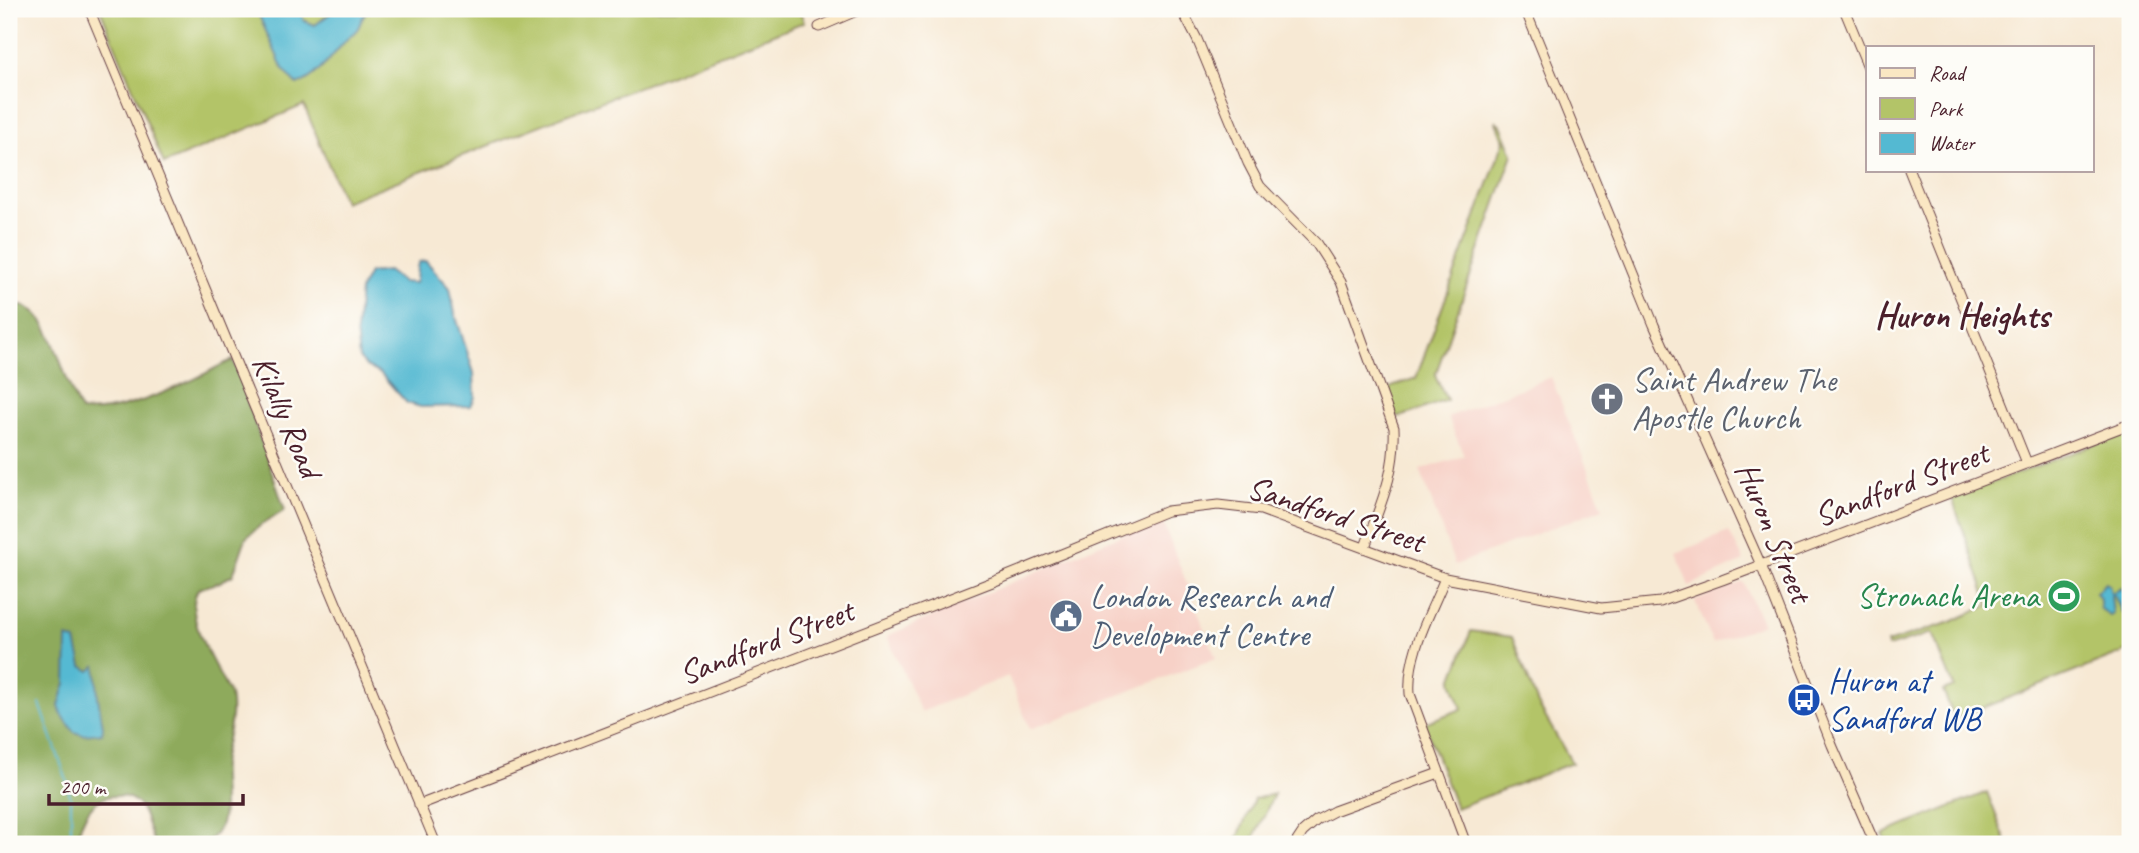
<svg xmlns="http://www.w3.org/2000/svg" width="2139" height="853" viewBox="0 0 2139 853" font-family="Caveat,sans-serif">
<rect width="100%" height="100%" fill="#fdfcf7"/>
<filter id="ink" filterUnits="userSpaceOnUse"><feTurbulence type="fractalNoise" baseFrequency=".0143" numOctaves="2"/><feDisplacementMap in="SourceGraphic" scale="14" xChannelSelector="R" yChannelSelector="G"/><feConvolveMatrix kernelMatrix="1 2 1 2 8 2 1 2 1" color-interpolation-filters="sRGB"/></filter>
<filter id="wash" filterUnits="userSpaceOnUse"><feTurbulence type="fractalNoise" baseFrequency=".00686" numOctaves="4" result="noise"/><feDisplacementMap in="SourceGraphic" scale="28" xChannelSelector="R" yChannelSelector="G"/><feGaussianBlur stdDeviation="1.57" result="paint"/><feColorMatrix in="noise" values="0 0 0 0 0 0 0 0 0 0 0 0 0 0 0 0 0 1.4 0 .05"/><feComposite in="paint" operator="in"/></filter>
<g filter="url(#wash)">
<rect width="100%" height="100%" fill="#f7e9d4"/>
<g fill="#f7d1c7">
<path d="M1551,377L1603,508L1455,565L1420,470L1464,456L1448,417Z"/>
<path d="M1161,518L1216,658L1030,729L1008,676L921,712L887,636Z"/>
<path d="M1729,532L1744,561L1689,586L1676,553Z"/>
<path d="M1743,582L1763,624L1713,643L1695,601Z"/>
</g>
<g fill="#b3c468" stroke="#7e724a" stroke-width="2">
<path d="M100,9H799L804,22L344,202L304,105L164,164Z"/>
<path d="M1495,120L1501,125L1513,154L1435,376L1447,400L1400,417L1394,415L1384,390L1416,378L1504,141Z"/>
<path d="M2130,431V650L1955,719L1943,691L1954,687L1932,633L1888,647L1887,643L1951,622L1989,605L1952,498Z"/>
<path d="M1471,631L1512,637L1538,704L1572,763L1456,808L1424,723L1462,709L1452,681Z"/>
<path d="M1987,792L2007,844H1887L1883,834Z"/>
<path d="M1274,794L1251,844H1235L1254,799Z"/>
</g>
<path fill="#8eaa5c" stroke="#6c6444" stroke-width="2" d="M9,302C19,304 31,307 38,316C56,336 65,384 81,411C112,415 160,395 188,382C204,375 217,366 233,360L285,510L262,524L246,538L233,575L220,582L198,589C182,619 217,667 230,695C235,720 225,741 222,765C221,783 225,802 222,819C221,829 211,840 203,844H155C148,832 148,816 138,804C132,798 126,796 118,796C90,794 81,822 75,844H9Z"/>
<g fill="#54b9d2" stroke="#4f6c7e" stroke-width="2">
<path d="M256,9H302L303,20L315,25L336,9H368C363,15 361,22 358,28C355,33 349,36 346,40C331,57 319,76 297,85L283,69Z"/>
<path d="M426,261L450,288L455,314L474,373L475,397L471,406L421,407L407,403L381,374L366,366L359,358L356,332L360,290L369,273L388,271L402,282L415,283C418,276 415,268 419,262Z"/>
<path d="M2105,583L2109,585L2111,593L2122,588L2128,596L2130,610L2122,613L2114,595L2111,596L2113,614L2110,616L2100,608V599L2096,593Z"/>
<path d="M67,638L76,641L82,666L90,671L96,666L98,698L103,727L102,733L83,735L74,732L61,713L59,705L66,683Z"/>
</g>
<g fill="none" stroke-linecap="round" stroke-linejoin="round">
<path stroke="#54b9d2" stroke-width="2" d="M40,704L67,781L71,801V844"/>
</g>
</g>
<g filter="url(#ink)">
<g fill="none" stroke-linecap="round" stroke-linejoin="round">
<defs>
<g id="secondary">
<path d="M89,9L436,844"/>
<path d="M1178,9L1185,16L1197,39L1248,163L1260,186L1316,243L1341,282L1394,428C1396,474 1380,505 1365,547"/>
<path d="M1525,9L1654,325L1761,565L1832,745L1875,844"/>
<path d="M1844,9L1868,67"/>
<path d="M819,27L861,9"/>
<path d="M1909,170L2027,463"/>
<path d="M1445,578C1430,615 1407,653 1410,694L1466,844"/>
<path d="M419,805L1000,579L1167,511L1218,505L1261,510L1445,578L1601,608L1660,602L1722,580L2130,424"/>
<path d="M1295,844L1303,832L1317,820L1334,811L1439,773"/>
</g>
</defs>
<use href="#secondary" stroke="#643d44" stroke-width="11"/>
<use href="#secondary" stroke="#fae7c3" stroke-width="9"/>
</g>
</g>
<defs>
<symbol id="church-disc" viewBox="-11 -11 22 22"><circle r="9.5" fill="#6b7280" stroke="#fdfcf7"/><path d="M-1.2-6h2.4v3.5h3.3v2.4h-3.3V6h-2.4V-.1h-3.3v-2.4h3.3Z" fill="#fff"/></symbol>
<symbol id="stadium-disc" viewBox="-11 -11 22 22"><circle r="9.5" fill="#2e9e5b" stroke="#fdfcf7"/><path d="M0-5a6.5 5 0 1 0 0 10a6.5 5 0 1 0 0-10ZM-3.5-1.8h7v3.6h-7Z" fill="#fff"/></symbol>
<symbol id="civic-disc" viewBox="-11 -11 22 22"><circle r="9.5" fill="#5c6f8a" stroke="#fdfcf7"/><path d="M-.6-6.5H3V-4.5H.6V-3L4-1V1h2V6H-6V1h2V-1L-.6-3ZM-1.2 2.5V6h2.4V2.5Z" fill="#fff"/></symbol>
<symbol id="bus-disc" viewBox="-11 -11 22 22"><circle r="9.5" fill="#1a4fb4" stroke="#fdfcf7"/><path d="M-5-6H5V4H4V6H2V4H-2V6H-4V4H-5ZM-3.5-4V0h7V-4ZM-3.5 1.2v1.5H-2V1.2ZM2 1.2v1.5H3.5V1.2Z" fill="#fff"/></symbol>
</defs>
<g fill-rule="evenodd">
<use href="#church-disc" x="1588" y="380" width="38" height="38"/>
<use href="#stadium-disc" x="2045" y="577" width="38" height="38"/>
<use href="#civic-disc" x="1047" y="597" width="38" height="38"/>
<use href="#bus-disc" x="1785" y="681" width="38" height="38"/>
</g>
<g text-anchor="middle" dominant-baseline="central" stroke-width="5" stroke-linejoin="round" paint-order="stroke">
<g font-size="33" fill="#5b616d" stroke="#fdfcf7" text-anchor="start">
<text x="1632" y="380">Saint Andrew The<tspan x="1632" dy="38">Apostle Church</tspan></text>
</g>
<g font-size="33" fill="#4a1f2b" stroke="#fdfcf7">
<text transform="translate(287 416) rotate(67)">Kilally Road</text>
<text transform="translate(1901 484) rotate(-21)">Sandford Street</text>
<text transform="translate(1336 514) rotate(18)">Sandford Street</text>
<text transform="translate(1774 532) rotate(67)">Huron Street</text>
<text transform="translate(766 642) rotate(-21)">Sandford Street</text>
</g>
<g font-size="33" fill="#27864d" stroke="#fdfcf7" text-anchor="end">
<text x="2039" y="596">Stronach Arena</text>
</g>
<g font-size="33" fill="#4e5e75" stroke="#fdfcf7" text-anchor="start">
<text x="1090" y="597">London Research and<tspan x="1090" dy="38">Development Centre</tspan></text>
</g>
<g font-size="33" fill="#164399" stroke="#fdfcf7" text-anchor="start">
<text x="1828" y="681">Huron at<tspan x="1828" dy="38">Sandford WB</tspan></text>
</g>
<g font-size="35" font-weight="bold" fill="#4a1f2b" stroke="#fdfcf7">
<text x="1962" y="315">Huron Heights</text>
</g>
</g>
<rect width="2139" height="853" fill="none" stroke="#fdfcf7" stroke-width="35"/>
<rect x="1866" y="46" width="228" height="126" fill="#fdfcf7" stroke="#b5a4a5" stroke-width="2"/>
<rect x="1880" y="68" width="35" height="10" fill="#fae7c3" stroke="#b5a4a5" stroke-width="2"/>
<text x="1929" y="80" font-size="21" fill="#4a1f2b">Road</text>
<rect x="1880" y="98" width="35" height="21" fill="#b3c468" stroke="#b5a4a5" stroke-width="2"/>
<text x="1929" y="116" font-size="21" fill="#4a1f2b">Park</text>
<rect x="1880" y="133" width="35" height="21" fill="#54b9d2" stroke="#b5a4a5" stroke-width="2"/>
<text x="1929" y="150" font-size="21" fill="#4a1f2b">Water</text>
<path d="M49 794v10h194v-10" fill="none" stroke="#4a1f2b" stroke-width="3.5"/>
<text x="60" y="794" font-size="21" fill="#4a1f2b" stroke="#fdfcf7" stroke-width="5" paint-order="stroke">200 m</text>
</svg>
